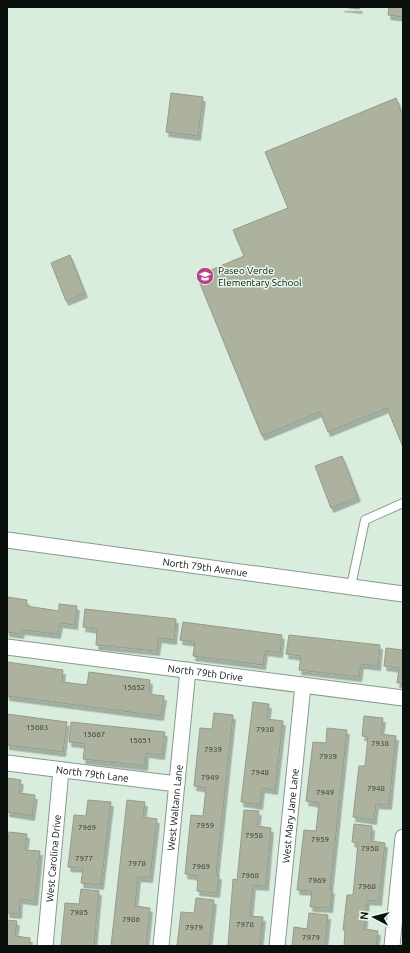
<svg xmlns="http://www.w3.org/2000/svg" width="410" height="953" viewBox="0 0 410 953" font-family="Ubuntu,sans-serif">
<defs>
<filter id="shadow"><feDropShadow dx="2.5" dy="4.5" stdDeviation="0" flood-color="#0004"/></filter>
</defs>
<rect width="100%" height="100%" fill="#d9edde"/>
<g fill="#acb29e" stroke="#959b87" filter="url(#shadow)">
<path d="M342,7H360L359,9Z"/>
<path d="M389,7H403V17L388,15Z"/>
<path d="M171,93L203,97L198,136L166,132Z"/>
<path d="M396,98L403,116V447L387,408L328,432L320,412L262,436L197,276L244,256L233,230L288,208L265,152Z"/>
<path d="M70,255L85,293L66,301L51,263Z"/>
<path d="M342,456L358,497L331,508L315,466Z"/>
<path d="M7,597L27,600L26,606L59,611V604L77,606L75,625L60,623L58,634L22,630L21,634L7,632Z"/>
<path d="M85,609L176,619L174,640L159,638L157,651L96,645L97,629L83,627Z"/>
<path d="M183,622L282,635L280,653L265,651L263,665L193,656L195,642L180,640Z"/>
<path d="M289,635L380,645L378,666L361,664L359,677L299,670L301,656L286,654Z"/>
<path d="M386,648L403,650V683H397L399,668L384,666Z"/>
<path d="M7,662L63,670L62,682L87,685L89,672L150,680L149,694L164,696L161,716L7,696Z"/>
<path d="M253,702L269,704L267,719L283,721L275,790L262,788L260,805L241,802Z"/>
<path d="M214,713L233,715L216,875H219L217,893L197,891L198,876L185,874L191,815L203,816L206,788L194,786L200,728L212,729Z"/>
<path d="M7,714L67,722L63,752L7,745Z"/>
<path d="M364,716L383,718L381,734L396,736L389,805L376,804L374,820L353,817L359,766H365L368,737L362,736Z"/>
<path d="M71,722L165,732L162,755L146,753L145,766L83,759L85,744L69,742Z"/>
<path d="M327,728L347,730L330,889H332L330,908L310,907L312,891L297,890L304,830L316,831L319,803L306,801L313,742L326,743Z"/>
<path d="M7,778L21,780L19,793L35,795L32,816L7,812Z"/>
<path d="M88,800L111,802L101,885L81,883L83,868L68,867L74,815L86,816Z"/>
<path d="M127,800L145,802L143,817L157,819L150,878L138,877L135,906L150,908L146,946H111Z"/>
<path d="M244,810L259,811L257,826L271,828L266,886L253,885L250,916L263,917L260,946H228L233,879L237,880Z"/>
<path d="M354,824L372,826L371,841L385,843L379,901L367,900L364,929L378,931L376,946H344L345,930H343L347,895H353L358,843L352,842Z"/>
<path d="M9,832L27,834L25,850L40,851L35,901L20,899L19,914L7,913V849Z"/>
<path d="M81,889L99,891L94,946H61L65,903L79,904Z"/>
<path d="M196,898L214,900L209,946H177L181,912L194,913Z"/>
<path d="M309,913L328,915L325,946H292L294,927L307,929Z"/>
<path d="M7,920L17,921L15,936L30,938L29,946H7Z"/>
</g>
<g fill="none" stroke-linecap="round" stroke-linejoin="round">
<defs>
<path id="service" d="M351,586L365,520L403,503"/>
<g id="minor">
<path id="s1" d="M7,540L403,594"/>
<path id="s2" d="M7,647L403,698"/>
<path id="s3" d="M7,763L177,784"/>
<path id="s4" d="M45,946L61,770"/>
<path id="s5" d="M161,946L188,670"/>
<path id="s6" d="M277,946L303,685"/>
<path d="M392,946L403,837"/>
</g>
</defs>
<use href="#service" stroke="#879a8c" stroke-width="10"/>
<use href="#minor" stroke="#879a8c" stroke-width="17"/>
<use href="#service" stroke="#fff" stroke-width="8"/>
<use href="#minor" stroke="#fff" stroke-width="15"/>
</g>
<defs>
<symbol id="school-disc" viewBox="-11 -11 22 22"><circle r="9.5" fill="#bf3d86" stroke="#e6faeb"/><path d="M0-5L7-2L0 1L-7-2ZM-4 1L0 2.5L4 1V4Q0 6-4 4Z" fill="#fff"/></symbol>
</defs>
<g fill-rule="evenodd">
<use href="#school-disc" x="195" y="266" width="20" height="20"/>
</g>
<g text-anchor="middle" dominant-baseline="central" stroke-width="3" stroke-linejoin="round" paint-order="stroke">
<g font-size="8" fill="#323930">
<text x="134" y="687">15652</text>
<text x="37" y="727">15683</text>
<text x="265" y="729">7938</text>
<text x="94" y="734">15667</text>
<text x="140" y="740">15651</text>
<text x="380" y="743">7938</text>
<text x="213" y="749">7939</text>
<text x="328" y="756">7939</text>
<text x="260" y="772">7948</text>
<text x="210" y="777">7949</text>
<text x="376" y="788">7948</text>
<text x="325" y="792">7949</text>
<text x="205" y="825">7959</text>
<text x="87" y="827">7969</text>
<text x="254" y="835">7958</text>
<text x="320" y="839">7959</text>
<text x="370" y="848">7958</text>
<text x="84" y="858">7977</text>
<text x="137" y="863">7978</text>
<text x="201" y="866">7969</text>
<text x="250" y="875">7968</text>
<text x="317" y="880">7969</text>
<text x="367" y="886">7968</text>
<text x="79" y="912">7985</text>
<text x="131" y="919">7986</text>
<text x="245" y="924">7978</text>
<text x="194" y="927">7979</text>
<text x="311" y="937">7979</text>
</g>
<g font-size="10" fill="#0a110c" stroke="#e6faeb" text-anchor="start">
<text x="218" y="270">Paseo Verde<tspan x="218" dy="12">Elementary School</tspan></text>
</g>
<g font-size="10" fill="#0a110c" stroke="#e6faeb">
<text stroke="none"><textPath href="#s1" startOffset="200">North 79th Avenue</textPath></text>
<text stroke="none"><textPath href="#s2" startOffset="200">North 79th Drive</textPath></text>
<text stroke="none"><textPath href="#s3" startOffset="86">North 79th Lane</textPath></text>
<text stroke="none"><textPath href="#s5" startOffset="139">West Waltann Lane</textPath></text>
<text stroke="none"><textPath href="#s6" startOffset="131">West Mary Jane Lane</textPath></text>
<text stroke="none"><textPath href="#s4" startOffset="88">West Carolina Drive</textPath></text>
</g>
</g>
<rect width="410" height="953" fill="none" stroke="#0a110c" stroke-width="16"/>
<g transform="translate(374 917) rotate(277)" stroke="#e6faeb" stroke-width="3" paint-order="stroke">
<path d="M0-3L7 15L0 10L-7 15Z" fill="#0a110c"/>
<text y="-6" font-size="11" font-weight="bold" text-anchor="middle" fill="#0a110c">N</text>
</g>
</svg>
